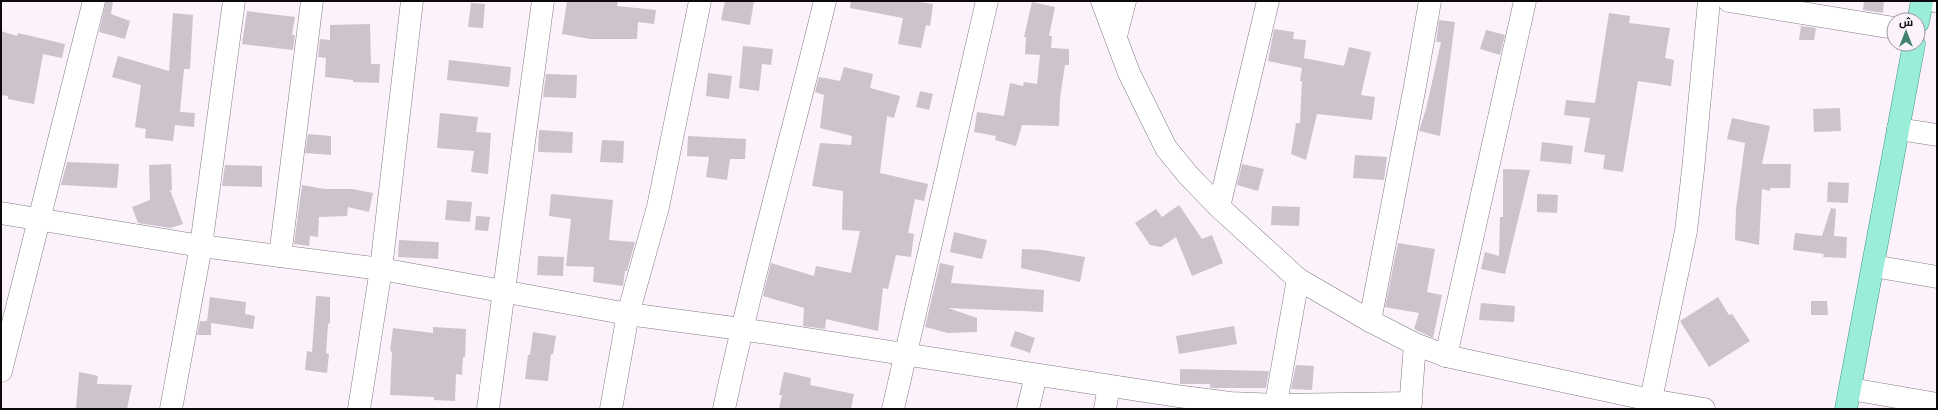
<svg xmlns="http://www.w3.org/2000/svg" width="1938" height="410" viewBox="0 0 1938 410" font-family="'Nunito Sans',Cairo,sans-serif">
<rect width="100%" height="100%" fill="#fbf2fb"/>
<g fill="#ccc3cc">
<path d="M106,1H113L111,14L130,21L125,39L99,32Z"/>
<path d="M567,1H618L617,6L656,10L654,24L638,22L637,39H590L562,34Z"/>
<path d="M725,1H754L750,25L721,20Z"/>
<path d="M851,1H912L933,4L930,26L926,25L921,48L898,44L903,18L850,8Z"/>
<path d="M1864,1H1884L1883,13L1863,10Z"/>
<path d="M1032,2L1055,7L1049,36H1052L1051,48L1069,49V65H1065L1060,98L1059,126L1022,125L1016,146L995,140L996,136L974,132L977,112L1004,116L1010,83L1023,86L1024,82L1037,84L1040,55L1025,54L1026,37H1024Z"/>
<path d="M471,3L485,4L483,28L468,27Z"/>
<path d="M247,11L295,17L292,35H295L293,50L242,44Z"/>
<path d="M173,13L193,15L190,69H184L180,112L195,113L194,127L175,125L173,141L145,138L146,129L135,127L141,85L112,77L118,56L169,71Z"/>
<path d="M1609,13L1630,16L1629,23L1670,28L1665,58L1674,60L1671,86L1638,81L1623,172L1603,169L1605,155L1584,152L1590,118L1564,115L1566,100L1595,103Z"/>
<path d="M1439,20L1455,22L1440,136L1419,131L1426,109L1441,42H1436Z"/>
<path d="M370,24L371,64H380L379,83L353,82V80L325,77L326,58L318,57L320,39L330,40V25Z"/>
<path d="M1801,26L1816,28L1814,40H1799Z"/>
<path d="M1274,29L1294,32L1293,39L1306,40L1304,58L1344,66L1349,47L1371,52L1361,95L1375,97L1372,120L1317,114L1306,160L1291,154L1296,123H1300L1302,81H1300L1302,68L1268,61Z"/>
<path d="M1486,30L1505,35L1500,55L1480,49Z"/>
<path d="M1,31L17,36L18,33L65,44L62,58L43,54L34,104L8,99V96L1,95Z"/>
<path d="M743,46L773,49L771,65L762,64L759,91L739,88Z"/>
<path d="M449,60L511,67L509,87L447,80Z"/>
<path d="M844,67L873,74L870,88L900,96L894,118L887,116L880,173L928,184L924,201L915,199L908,233L914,234L911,257L896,255L888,289L883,288L878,331L826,319L825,329L803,326L804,308L763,296L771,263L814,276L816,266L851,273L860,231L842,230L843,191L812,186L820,143L851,145L852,136L820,128L824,95L815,92L819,77L840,81Z"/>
<path d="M708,73L732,76L729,99L706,96Z"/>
<path d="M546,74L577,75L576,98L543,97Z"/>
<path d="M920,91L933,94L929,110L916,107Z"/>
<path d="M1840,108L1841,131L1814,132L1813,109Z"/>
<path d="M440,113L478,117L476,132L491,133L488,174L471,172L474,151L437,148Z"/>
<path d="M1732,118L1770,126L1762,164H1791L1790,188H1770V191L1762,189L1759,245L1735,240L1736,209L1745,143L1727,139Z"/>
<path d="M539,130L573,132L572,153L538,152Z"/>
<path d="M308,134L331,136V155L305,153Z"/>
<path d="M688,136L746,139L745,159H730L727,180L706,177L709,157L687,156Z"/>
<path d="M602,140L624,141L623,163L600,162Z"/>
<path d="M1542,142L1573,146L1571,164L1540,161Z"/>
<path d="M1355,155L1387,157L1384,180L1353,178Z"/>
<path d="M67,162L119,164L117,188L61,185Z"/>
<path d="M171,164L172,190H170L183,224L170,228L138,223L132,207L150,200L149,165Z"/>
<path d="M1242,164L1264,169L1258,191L1237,185Z"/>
<path d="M225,165L262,166V187L222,186Z"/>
<path d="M1503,169L1530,170L1505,274L1481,269L1485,252L1499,256L1500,217H1503Z"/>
<path d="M1828,182L1849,183L1848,203L1827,202Z"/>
<path d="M302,185L325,189H352L373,193L369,212L348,207L347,216L319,217L318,237L310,236L309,246L294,244Z"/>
<path d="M551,194L613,200L609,240L635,242L627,271H625L623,286L593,282L594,267L566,266L571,219L549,216Z"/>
<path d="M1537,194L1558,195L1557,213L1537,212Z"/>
<path d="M447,200L472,202L470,222L445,220Z"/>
<path d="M1179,205L1202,239L1212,235L1223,263L1192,276L1176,237L1161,247L1150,245L1135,223L1156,209L1162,217Z"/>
<path d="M1272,206L1300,207L1299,226L1271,225Z"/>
<path d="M1831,208L1836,209L1834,236L1847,237L1846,258L1823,257L1824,254L1793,250L1795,233L1822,236Z"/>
<path d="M476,216L490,217L488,231L475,230Z"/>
<path d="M954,232L987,240L982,259L950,252Z"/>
<path d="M399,240L439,242L438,259L398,257Z"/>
<path d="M1398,243L1435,249L1427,292L1442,295L1433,338L1414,329L1419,313L1385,307Z"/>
<path d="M1022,249L1043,250L1085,257L1080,282L1021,268Z"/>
<path d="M538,256L564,257L563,276L537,275Z"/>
<path d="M940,263L954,266L951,283L1044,290L1043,312L948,308L977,318V332L948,333L925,327Z"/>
<path d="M316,296L330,297V323L328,324L326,353L329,354L327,373L305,370L307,351L312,352Z"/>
<path d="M210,297L246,302L245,314L255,316L253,329L211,323V335H197L200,321H207Z"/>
<path d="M1718,297L1729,315L1732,314L1750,341L1709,367L1680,321Z"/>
<path d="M1811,301H1827L1828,315H1811Z"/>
<path d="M1481,303L1515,306L1514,322L1479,320Z"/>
<path d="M1234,326L1237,344L1179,354L1176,336Z"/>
<path d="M433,327L466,329L465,357H463L462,375L456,374L455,401L434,400V397L390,395L392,352L390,351L393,328L433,333Z"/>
<path d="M1015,331L1035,338L1030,353L1010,346Z"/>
<path d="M533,332L556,336L553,354H551L548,381L525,379L528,355H530Z"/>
<path d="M1296,365L1314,366L1312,390L1291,389Z"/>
<path d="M1180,369L1269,371L1266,388H1210V384H1180Z"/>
<path d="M79,372L98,376L97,384L132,385L127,409H76Z"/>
<path d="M784,372L811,378L810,385L854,394L851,409H779L782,395H779Z"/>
</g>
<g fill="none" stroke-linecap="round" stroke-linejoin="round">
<defs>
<g id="minor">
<path d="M1102,1L1129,73L1166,148L1188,175L1219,207L1298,279L1370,321L1415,344L1446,356L1651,400L1704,409"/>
<path d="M1729,1L1894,28"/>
<path d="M1935,1H1937"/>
<path d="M1116,36L1125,1"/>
<path d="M1898,129L1937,135"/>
<path d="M1219,207L1268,1"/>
<path d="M1,213L201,246L381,269L628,314L741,329L1177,396L1230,403L1276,405L1411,403"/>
<path d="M280,256L312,1"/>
<path d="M1873,266L1937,277"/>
<path d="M1370,321L1415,86L1430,1"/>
<path d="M1446,356L1525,1"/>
<path d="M1,371L94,1"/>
<path d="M1851,389L1937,404"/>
<path d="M171,409L201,246L234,1"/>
<path d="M359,409L381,269L412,1"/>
<path d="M488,409L543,1"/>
<path d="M611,409L628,314L658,207L700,1"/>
<path d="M724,409C753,272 792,137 825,1"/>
<path d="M893,409L987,1"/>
<path d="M1028,409L1036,375"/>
<path d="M1105,409L1109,386"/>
<path d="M1275,409L1298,279"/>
<path d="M1410,409L1415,344"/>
<path d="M1649,409L1686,231L1693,170L1709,1"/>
</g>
<g id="major">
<path d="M1918,22L1922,1"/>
<path d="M1846,409L1914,44"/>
</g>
</defs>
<use href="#minor" stroke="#837b83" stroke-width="23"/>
<use href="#major" stroke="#3c9681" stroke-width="23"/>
<use href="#minor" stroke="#fff" stroke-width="22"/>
<use href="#major" stroke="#9aedd9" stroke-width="22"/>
</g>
<rect width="1938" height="410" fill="none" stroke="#0d0a0d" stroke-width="4"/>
<g transform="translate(1906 32)"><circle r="19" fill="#fbf2fb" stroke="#9c959c"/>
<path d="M0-3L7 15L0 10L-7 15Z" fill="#428271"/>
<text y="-6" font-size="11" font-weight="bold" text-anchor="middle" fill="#0d0a0d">ش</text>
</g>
</svg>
